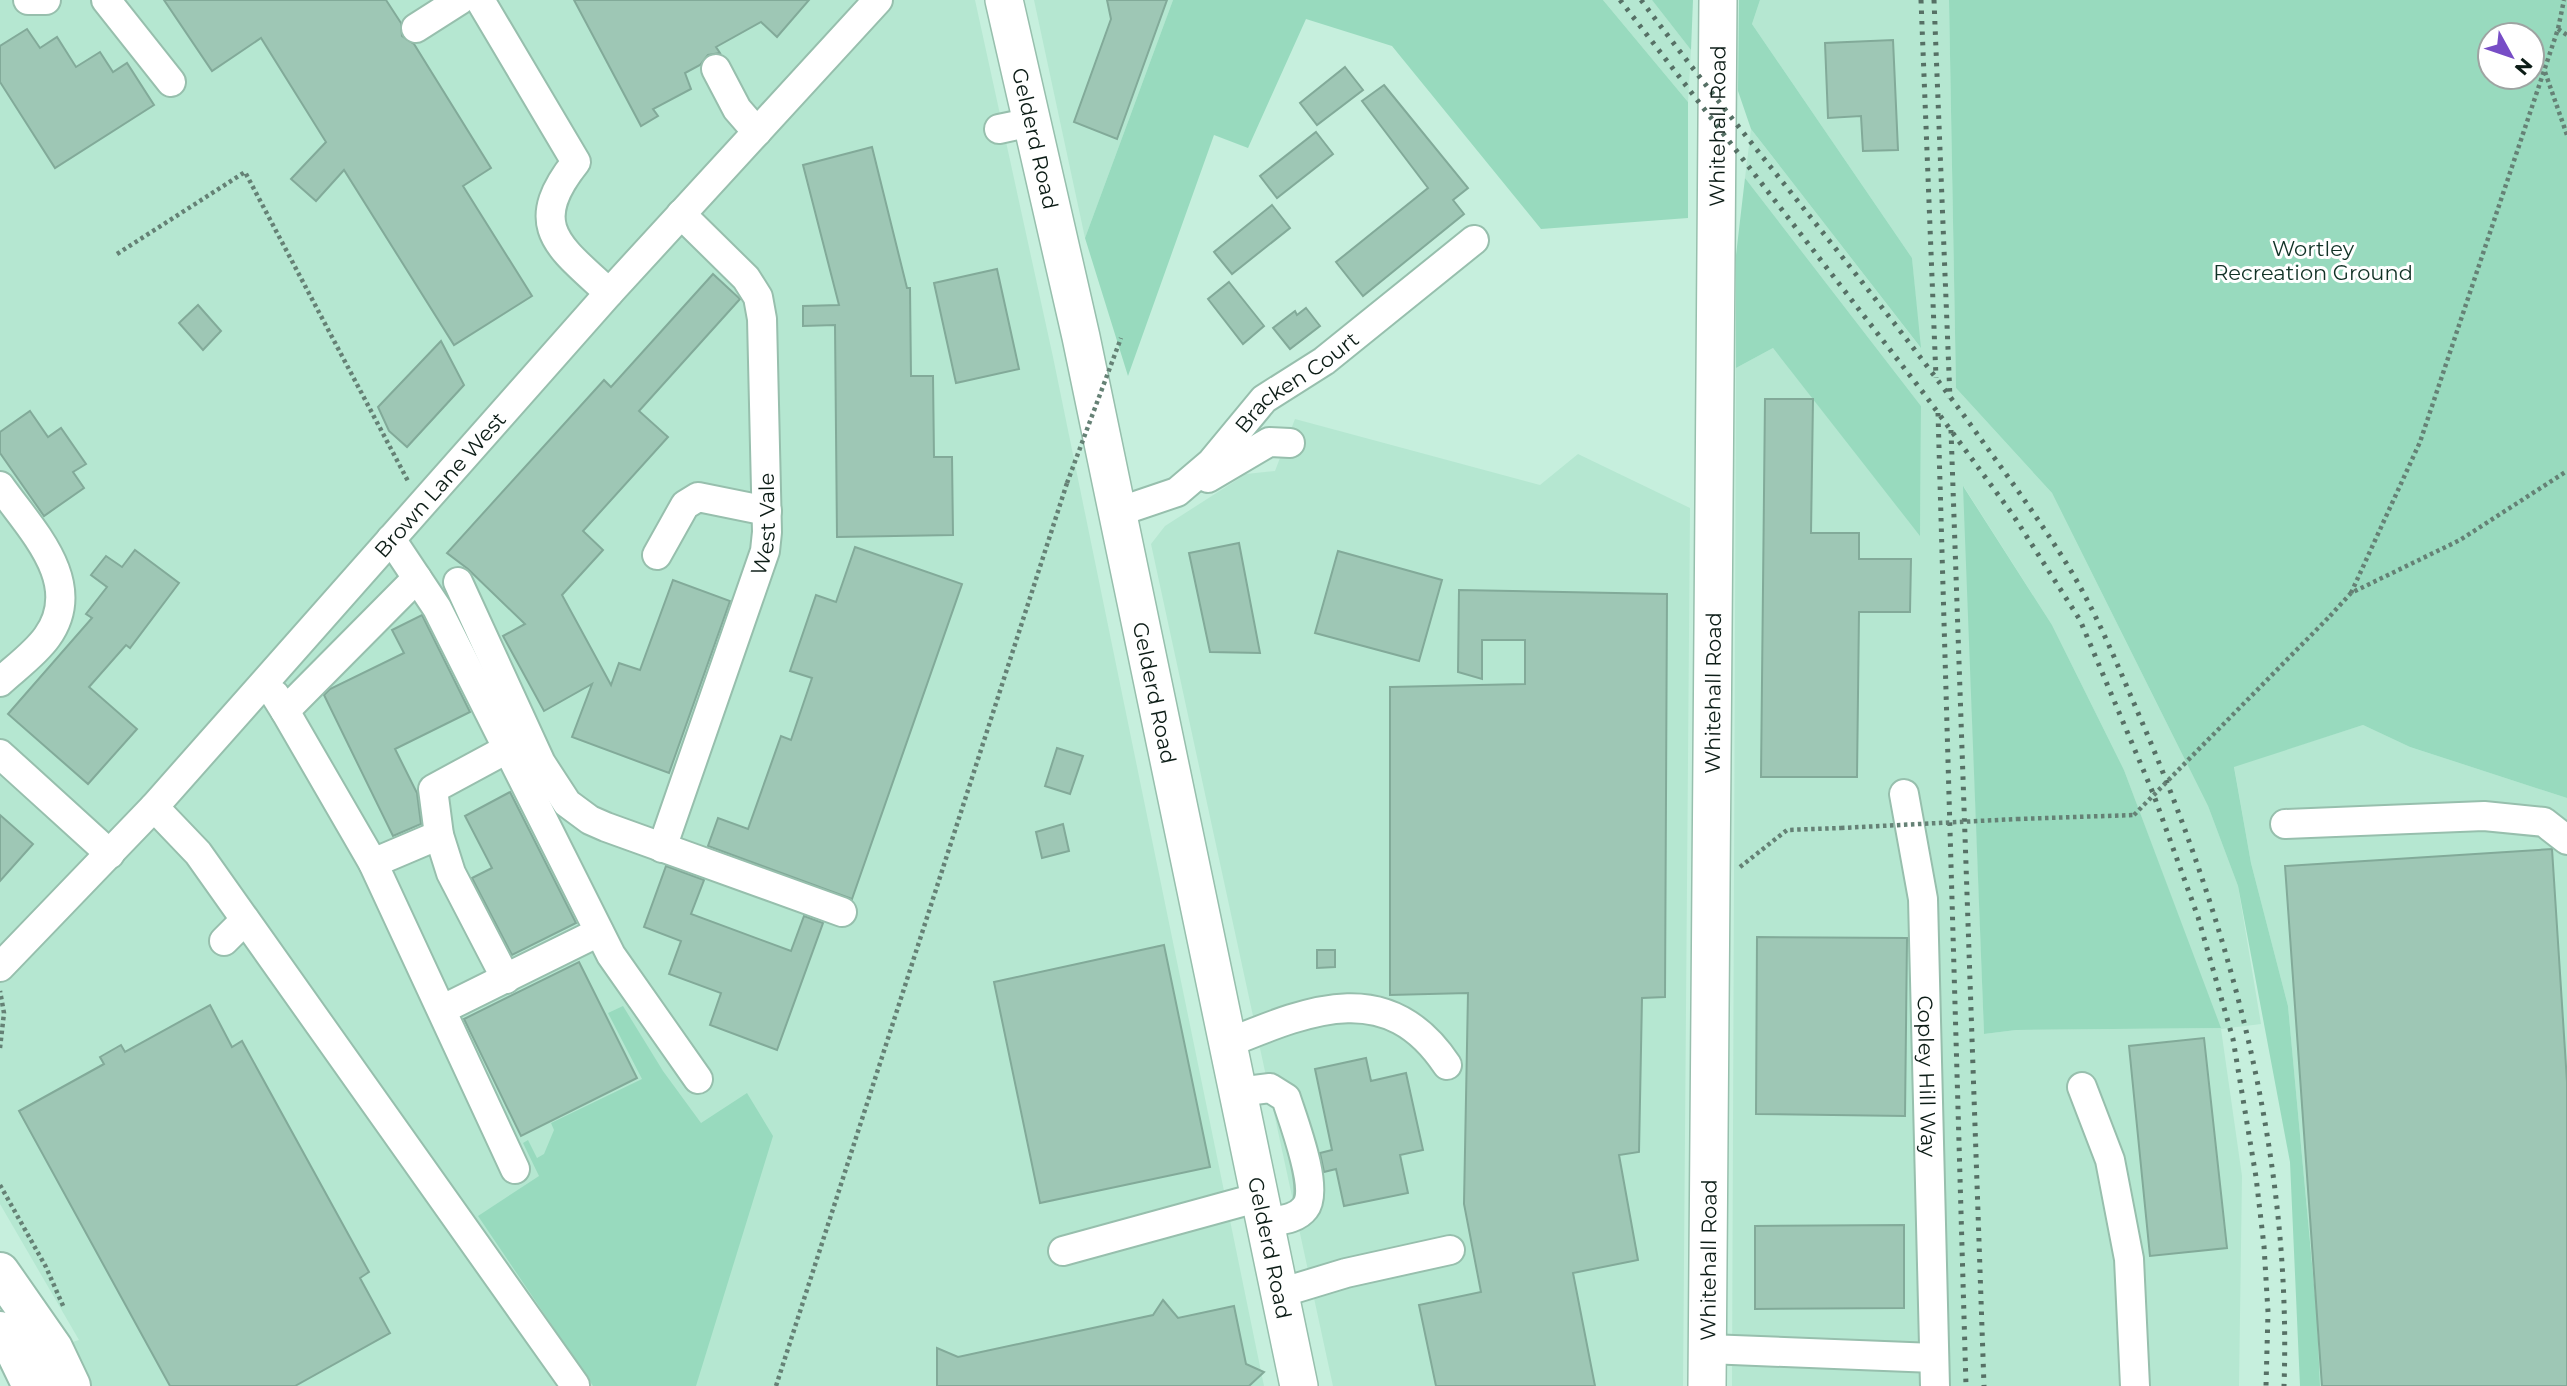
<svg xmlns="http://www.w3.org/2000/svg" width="2567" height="1386" viewBox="0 0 2567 1386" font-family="Montserrat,sans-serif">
<rect width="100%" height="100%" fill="#c6efdd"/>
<g fill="#b5e7d1" fill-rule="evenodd">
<path d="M0,0H975L1053,357L1264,1386H71L53,1348L79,1340L0,1204Z"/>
<path d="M1034,0H1173L1085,238Z"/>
<path d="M1603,0H1652L1691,50L1688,102Z"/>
<path d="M1760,0H1949L1956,388L2052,493L2208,806L2238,886L2261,1024L2221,1029L2242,1176L2239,1386H1732L1736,368L1773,348L1920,535L1921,406L1745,178L1751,129L1920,347L1912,258L1752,24ZM1964,487L2052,625L2124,770L2220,1028L2016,1030L1984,1034Z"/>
<path d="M1295,419L1540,485L1578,454L1690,508L1683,1386H1333L1151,544L1165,526L1246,474L1275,471Z"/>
<path d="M2363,725L2410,747L2567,798V1386H2320L2317,1317L2288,1006L2251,863L2234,766Z"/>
</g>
<g fill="#98dabe" fill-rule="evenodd">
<path d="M1173,0H1603L1688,102V218L1541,229L1392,46L1306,19L1248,148L1214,135L1128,376L1085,238Z"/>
<path d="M1652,0H1693L1691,50Z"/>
<path d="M1739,0H1760L1752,24L1912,258L1921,348L1751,129L1738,91Z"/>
<path d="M1949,0H2567V798L2410,747L2363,725L2234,767L2251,863L2288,1006L2317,1317L2320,1386H2300L2290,1162L2238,886L2208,806L2052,493L1956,388ZM2490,35H2532V77H2490Z"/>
<path d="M1745,178L1921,406L1920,536L1773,348L1736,368V255Z"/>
<path d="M1963,486L2052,625L2124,770L2221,1028L2016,1030L1984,1034Z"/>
<path d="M623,1006L663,1071L701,1123L747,1093L773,1136L696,1386H593L478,1216L539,1176L523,1143L528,1140L537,1158L544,1154L554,1130L551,1123L642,1079L608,1013Z"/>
</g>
<g fill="#9ec7b5" stroke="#82aa99" stroke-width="2">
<path d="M164,0H386L401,23L402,36L414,44L491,168L463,186L532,296L454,345L344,170L316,201L291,179L326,142L261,38L212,71Z"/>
<path d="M574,0H809L777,37L761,22L716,47L720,53L708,55L700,65L685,73L691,89L653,109L658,116L641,126Z"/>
<path d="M1107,0H1167L1117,139L1074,122L1111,19Z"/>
<path d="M27,29L40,48L57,37L76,67L100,52L113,72L127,63L154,105L55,168L0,82V46Z"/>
<path d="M1893,40L1898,150L1863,151L1861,116L1828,118L1825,43Z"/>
<path d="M1345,67L1363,90L1317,125L1300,103Z"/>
<path d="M1384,85L1468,188L1453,200L1464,214L1363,296L1336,262L1428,188L1362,101Z"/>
<path d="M1316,132L1333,154L1277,198L1260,176Z"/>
<path d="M872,147L907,288H910L911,376H933L934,457H952L953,535L837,537L835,325L803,326V306L839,305L803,165Z"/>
<path d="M1272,205L1290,228L1232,274L1214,252Z"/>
<path d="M997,269L1019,369L956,383L934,283Z"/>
<path d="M713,274L740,299L639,411L668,437L583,531L603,550L562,595L611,685L619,663L640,670L673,580L730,601L669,773L572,737L592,684L544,711L503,636L525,624L468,569L447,553L604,380L611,387Z"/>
<path d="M1229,282L1264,326L1243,344L1208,299Z"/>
<path d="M198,305L221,331L203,350L179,323Z"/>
<path d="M1306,308L1320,326L1290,349L1273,328L1295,311L1297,315Z"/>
<path d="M441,341L464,385L407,447L389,431L378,407Z"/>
<path d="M1765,399H1813L1811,533H1859V559H1911L1910,612H1859L1857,777H1761Z"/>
<path d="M30,411L48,437L61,428L86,464L73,472L84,488L44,516L0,453V432Z"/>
<path d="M1239,543L1260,653L1210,652L1189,553Z"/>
<path d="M855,547L962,584L852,899L708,846L718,818L748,829L781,736L791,740L812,678L790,671L816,595L836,602Z"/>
<path d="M135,550L179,583L130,648L126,645L89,687L137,729L88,784L8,714L92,618L86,614L107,587L91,575L106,556L122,567Z"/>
<path d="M1338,551L1442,580L1419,661L1315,633Z"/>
<path d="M1459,590L1667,594L1665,997L1642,998L1639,1152L1619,1155L1638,1260L1573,1273L1595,1386H1436L1419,1305L1481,1292L1464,1204L1468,993L1390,995V687L1525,684V640H1482V679L1458,672Z"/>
<path d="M422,615L470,712L395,749L417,793L421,824L393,836L324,695L330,689L404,653L392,630Z"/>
<path d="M1057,748L1083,756L1070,794L1045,786Z"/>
<path d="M510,792L576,923L512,955L472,878L492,868L465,816Z"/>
<path d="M0,815L33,844L0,881Z"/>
<path d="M1063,824L1069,851L1042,858L1036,832Z"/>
<path d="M2552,849L2567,1082V1386H2322L2285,866Z"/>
<path d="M666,866L704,880L691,914L791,951L804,916L823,923L777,1050L710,1025L721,993L669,974L681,941L644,927Z"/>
<path d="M1757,937L1907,938L1905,1116L1756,1114Z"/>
<path d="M1164,945L1210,1167L1040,1203L994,982Z"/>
<path d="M1317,950H1335V967L1317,968Z"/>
<path d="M579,962L637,1078L521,1136L464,1019Z"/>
<path d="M210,1005L232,1047L242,1041L369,1272L360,1278L390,1333L295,1386H170L19,1111L104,1064L100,1057L121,1045L125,1052Z"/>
<path d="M2204,1038L2227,1248L2150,1256L2129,1046Z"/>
<path d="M1366,1058L1371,1081L1406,1073L1423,1150L1400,1155L1408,1193L1344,1206L1336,1169L1324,1172L1320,1153L1332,1150L1315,1069Z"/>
<path d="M1904,1225V1308L1755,1309V1226Z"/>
<path d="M1163,1300L1178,1318L1234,1306L1246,1364L1264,1372L1249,1386H937V1348L958,1357L1153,1315Z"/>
</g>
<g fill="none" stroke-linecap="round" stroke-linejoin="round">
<defs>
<g id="minor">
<path d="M28,0H46"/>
<path d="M106,0L171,82"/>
<path d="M480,0L576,162C524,227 560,247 609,293"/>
<path d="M416,28L460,0"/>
<path d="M716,69L737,109L757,132"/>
<path d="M999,129L1032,122"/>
<path d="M1208,478L1269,442L1290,443"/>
<path d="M0,486C31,530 86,583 47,637C35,654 15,668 0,682"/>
<path id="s1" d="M1118,512L1177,492L1211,463L1264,399L1324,361L1474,240"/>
<path d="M391,539L437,608L611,955L698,1079"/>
<path d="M657,555L685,505L698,497L767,511"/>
<path d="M458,582L541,763L567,803L590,820L606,827L842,912"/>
<path d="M275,695L285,711L417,578"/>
<path d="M285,711L373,863L515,1169"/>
<path d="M0,754L110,854"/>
<path id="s2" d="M1904,794L1923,899L1935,1386"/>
<path d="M154,807L198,853L575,1385"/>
<path d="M2285,824L2484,816L2544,822L2567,840"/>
<path id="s3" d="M662,848L765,551L767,532L762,319L758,297L746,278L681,214"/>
<path d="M373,863L439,835"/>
<path d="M224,941L245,920"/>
<path id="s4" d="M0,967L154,807L609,293L878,0"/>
<path d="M506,979L451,873L439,835L433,789L507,749"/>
<path d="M443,1009L599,932"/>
<path d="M1228,1043C1309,1010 1388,976 1447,1065"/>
<path d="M2082,1087L2110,1160L2129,1259L2135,1386"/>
<path d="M1238,1092L1270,1088L1286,1098C1293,1120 1320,1190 1305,1208C1296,1220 1279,1220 1265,1223"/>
<path d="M1063,1251L1260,1197"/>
<path d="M1280,1293L1346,1273L1450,1250"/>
<path d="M1708,1349L1934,1358"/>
</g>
<g id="major">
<path id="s5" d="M1004,0L1081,337L1299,1386"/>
<path id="s6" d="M1707,1386L1718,0"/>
</g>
<g id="highway">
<path d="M0,1272L53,1348L71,1386"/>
<path d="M0,1331L16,1353L32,1386"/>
</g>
</defs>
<use href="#minor" stroke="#97bfad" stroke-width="32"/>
<use href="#major" stroke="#97bfad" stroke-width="40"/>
<use href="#highway" stroke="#97bfad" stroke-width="42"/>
<g stroke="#658175" stroke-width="4.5" stroke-dasharray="3.5 3.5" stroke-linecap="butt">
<path d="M2558,29L2567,35"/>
<path d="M2545,72L2567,135"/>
<path d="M117,254L245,172L409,483"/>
<path d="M2351,593L2420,442L2558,29L2564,0"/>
<path d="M2330,616L2351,593L2460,540L2567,471"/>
<path d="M2017,819L2134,815"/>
<path d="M1740,867L1787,830L1841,828"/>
<path d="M0,1048L4,1013L0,991"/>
<path d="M0,1185L46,1267L64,1308"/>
<path d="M776,1386L1067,483"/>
</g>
<use href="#minor" stroke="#fff" stroke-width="28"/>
<use href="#major" stroke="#fff" stroke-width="37"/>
<use href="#highway" stroke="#fff" stroke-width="38"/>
<g stroke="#567065" stroke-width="5" stroke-dasharray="3.5 7" stroke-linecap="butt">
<path d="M1620,0L1925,395L2013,515L2080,620L2153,793L2198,917L2233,1039L2256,1177L2264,1246L2268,1312L2266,1386"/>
<path d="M1641,0C1746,141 1861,275 1965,417C2000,466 2036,514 2068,566C2098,615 2119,669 2142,722C2232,932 2292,1156 2284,1386"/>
<path d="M1921,0L1936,378"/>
<path d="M1934,0L1950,399"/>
<path d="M1938,413L1966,1386"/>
<path d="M1951,430L1984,1386"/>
</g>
<g stroke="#658175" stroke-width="4.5" stroke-dasharray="3.5 3.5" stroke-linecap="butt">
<path d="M1067,483L1121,338"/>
<path d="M2134,815L2330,616"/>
<path d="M1841,828L2017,819"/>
</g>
</g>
<g text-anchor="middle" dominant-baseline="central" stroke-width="6" stroke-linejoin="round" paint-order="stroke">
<g font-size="21" fill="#0c1c16" stroke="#fff">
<text stroke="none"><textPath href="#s6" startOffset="1260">Whitehall Road</textPath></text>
<text stroke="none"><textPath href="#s5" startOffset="142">Gelderd Road</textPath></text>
<text stroke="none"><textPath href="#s1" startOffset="226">Bracken Court</textPath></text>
<text stroke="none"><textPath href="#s4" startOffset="653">Brown Lane West</textPath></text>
<text stroke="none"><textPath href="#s3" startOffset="341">West Vale</textPath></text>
<text stroke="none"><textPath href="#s5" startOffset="709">Gelderd Road</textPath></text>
<text stroke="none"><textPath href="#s6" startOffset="693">Whitehall Road</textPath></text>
<text stroke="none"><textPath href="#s2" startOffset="284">Copley Hill Way</textPath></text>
<text stroke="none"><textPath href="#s5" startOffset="1276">Gelderd Road</textPath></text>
<text stroke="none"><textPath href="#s6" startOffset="126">Whitehall Road</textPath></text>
</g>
<g font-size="21" fill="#113226" stroke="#fff">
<text x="2313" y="248">Wortley<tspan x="2313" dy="24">Recreation Ground</tspan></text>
</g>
</g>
<g transform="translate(2511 56) rotate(130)"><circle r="33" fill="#ffffff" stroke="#9ea4a2" stroke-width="2"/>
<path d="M0-5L12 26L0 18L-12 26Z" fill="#774dc6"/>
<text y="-10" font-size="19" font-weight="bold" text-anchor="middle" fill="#0c1c16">N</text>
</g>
</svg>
